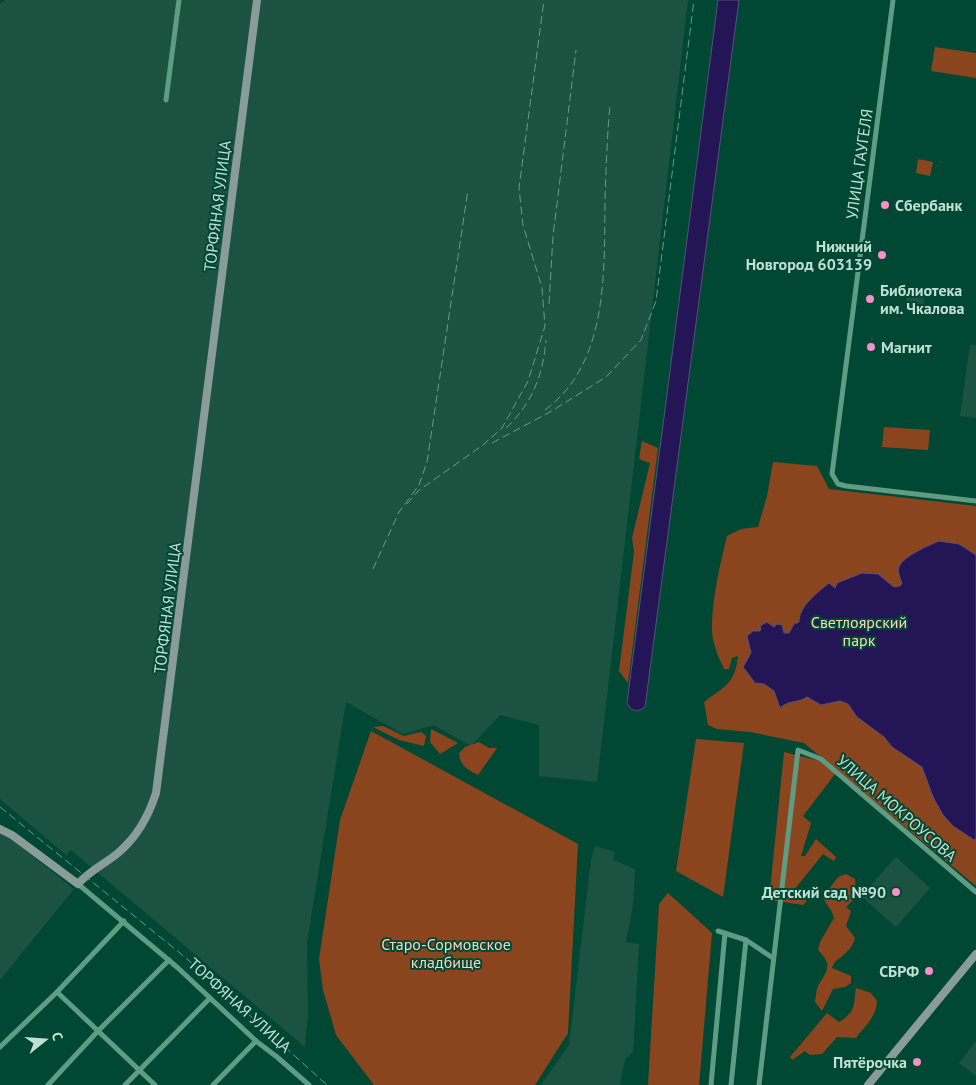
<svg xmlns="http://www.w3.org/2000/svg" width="976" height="1085" viewBox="0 0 976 1085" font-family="'PT Sans',sans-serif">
<rect width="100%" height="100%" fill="#004833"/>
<g fill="#1c5340">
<path d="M5,0H688L597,782L539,776V725L500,715L472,745H469L434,725L403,734L346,702L307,942L308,1013L305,1047L71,850L66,855L0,799V4Z"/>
<path d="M908,288L925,290L923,307L905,305Z"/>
<path d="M970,345H976V418L960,416Z"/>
<path d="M0,830L74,889L0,980Z"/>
<path d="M595,846L615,852L613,860L635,869L633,905L626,942L639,944L633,1052L625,1059L620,1085H541L569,1045L591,860Z"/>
<path d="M896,857L930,888L896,927L861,896Z"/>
<path d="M976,1041V1076L959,1063Z"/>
</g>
<g fill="#8b451e">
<path d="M935,47L976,53V78L931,71Z"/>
<path d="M918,159L933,162L930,176L916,173Z"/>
<path d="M884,427L930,430L928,450L882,447Z"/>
<path d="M642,441L658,448L628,683L619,671L634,552L632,538L650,463L639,459Z"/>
<path d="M773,462L817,466L829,489L976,506V886L804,743L750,732L717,729L708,725L704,702C725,686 735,684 738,656L732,658L729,669H724C719,658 713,645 712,632C711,602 720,565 727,536L741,529L758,527L767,496Z"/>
<path d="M383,726L404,736L421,732L426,736L424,746L399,740L373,727Z"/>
<path d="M431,729L458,743L440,754L430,742Z"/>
<path d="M371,731L578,844L568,1033L535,1085H374L336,1035L323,990L319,959L340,820Z"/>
<path d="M696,739L744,743L723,897L676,871Z"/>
<path d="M479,742L489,748H497L478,775C467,769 460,766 459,753L465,747Z"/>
<path d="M784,752L820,761L835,774L803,816L811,823L801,856H805L816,839L836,857L834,861L823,854L794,890L807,901L803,905L769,900Z"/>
<path d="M846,874L855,879L856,897L846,907L851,911L846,926L855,938C850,956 836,956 832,968L851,976V983L845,987L833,989L822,1011L815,1002C816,996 816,990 818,986C828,969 833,966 818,950L820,942L834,918C832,909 826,905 823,897L838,877Z"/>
<path d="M668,893L712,933L699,1085H648L659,904Z"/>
<path d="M856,988L871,993L877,1001C876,1018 865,1025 856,1038L837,1037L822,1054L810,1055L805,1051L792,1060L790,1057L827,1013L839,1022C857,1011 853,1005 856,988Z"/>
</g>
<g fill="#241556" stroke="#53527b">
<path d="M718,0H739L645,707L638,711L631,709L627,703Z"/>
<path d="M939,541L959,544L976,555V839L974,840L953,826L943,815L933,797L922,767L892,747L884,737L857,717L848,704L840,701L821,705L807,697C799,703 788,700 780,708L774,691L764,684L755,683L743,667L751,653L747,636L753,631H760L761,629L760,626L767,622L774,627L777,624L782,625L784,633H789L794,624L799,622C799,606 817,593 829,583L835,588L837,583L862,573L878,574L894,587L900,586L902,583C900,578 897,572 899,567C902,557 929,545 939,541Z"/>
</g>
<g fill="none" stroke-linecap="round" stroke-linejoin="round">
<g stroke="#5f9c84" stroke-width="5">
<path d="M893,0L832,474L838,484L846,486L976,501"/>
<path d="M166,100L179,0"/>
<path d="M78,884L178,968L256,1041L277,1057L309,1085"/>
<path d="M718,931L746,940L773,958"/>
<path d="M57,992L155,1085"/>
<path d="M0,1047L57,992L124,921"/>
<path d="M48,1085L98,1031L169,960"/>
<path d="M125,1085L210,998"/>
<path d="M213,1085L256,1041"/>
<path d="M711,1085L725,933"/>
<path d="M731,1085L746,940"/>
<path d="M759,1085L798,750L821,759L976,892"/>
</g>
<g stroke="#8a9c98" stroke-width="8">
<path d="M0,829L12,835L78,884C90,870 105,864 118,853C137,837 149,815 156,793L257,0"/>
<path d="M868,1085L976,954"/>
</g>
<g stroke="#689a89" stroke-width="1" stroke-dasharray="8 4" stroke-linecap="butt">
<path d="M549,304L553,236L576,50"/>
<path d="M545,410C609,363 604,271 605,201C606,169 607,137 610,105"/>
<path d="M506,428C532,404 543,375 546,340"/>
<path d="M492,443L550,412L606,377L641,340L656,301L694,0"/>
<path d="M407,504L418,491L483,445L502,428L528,381L545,326L542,288L523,225L519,188L544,0"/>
<path d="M373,569L399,512L419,485L427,462L468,190"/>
<path d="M0,807L186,958L327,1085"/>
</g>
</g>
<g fill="#f98fca" stroke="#004833" stroke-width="2">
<circle cx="885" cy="205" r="5"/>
<circle cx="882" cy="255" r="5"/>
<circle cx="870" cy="299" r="5"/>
<circle cx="871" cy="347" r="5"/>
<circle cx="896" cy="892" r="5"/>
<circle cx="929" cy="971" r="5"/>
<circle cx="917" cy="1062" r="5"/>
</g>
<g text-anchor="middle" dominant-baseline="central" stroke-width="4" stroke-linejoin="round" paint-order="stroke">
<g font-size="16" fill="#c1dfd2" stroke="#004833">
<text transform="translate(859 164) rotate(-82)">УЛИЦА ГАУГЕЛЯ</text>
<text transform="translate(217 206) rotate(-83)">ТОРФЯНАЯ УЛИЦА</text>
<text transform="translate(167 608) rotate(-83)">ТОРФЯНАЯ УЛИЦА</text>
<text transform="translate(897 808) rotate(41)">УЛИЦА МОКРОУСОВА</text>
<text transform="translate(240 1005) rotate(42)">ТОРФЯНАЯ УЛИЦА</text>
</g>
<g font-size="16" font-weight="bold" fill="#c1dfd2" stroke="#004833" text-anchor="end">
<text x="895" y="205" text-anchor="start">Сбербанк</text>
<text x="872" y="246">Нижний<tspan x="872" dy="18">Новгород 603139</tspan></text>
<text x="880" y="290" text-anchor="start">Библиотека<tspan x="880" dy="18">им. Чкалова</tspan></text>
<text x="881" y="347" text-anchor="start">Магнит</text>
<text x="886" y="892">Детский сад №90</text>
<text x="919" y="971">СБРФ</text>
<text x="907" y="1062">Пятёрочка</text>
</g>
<g font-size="16" fill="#fed3bf" stroke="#004833">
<text x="859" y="622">Светлоярский<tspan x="859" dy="18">парк</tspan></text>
<text x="446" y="944">Старо-Сормовское<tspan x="446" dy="18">кладбище</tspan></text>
</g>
</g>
<g transform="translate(45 1040) rotate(73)" stroke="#004833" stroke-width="4" paint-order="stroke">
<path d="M0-4L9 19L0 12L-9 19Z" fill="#c1dfd2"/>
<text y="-8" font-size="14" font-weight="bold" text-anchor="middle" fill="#c1dfd2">С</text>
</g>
</svg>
